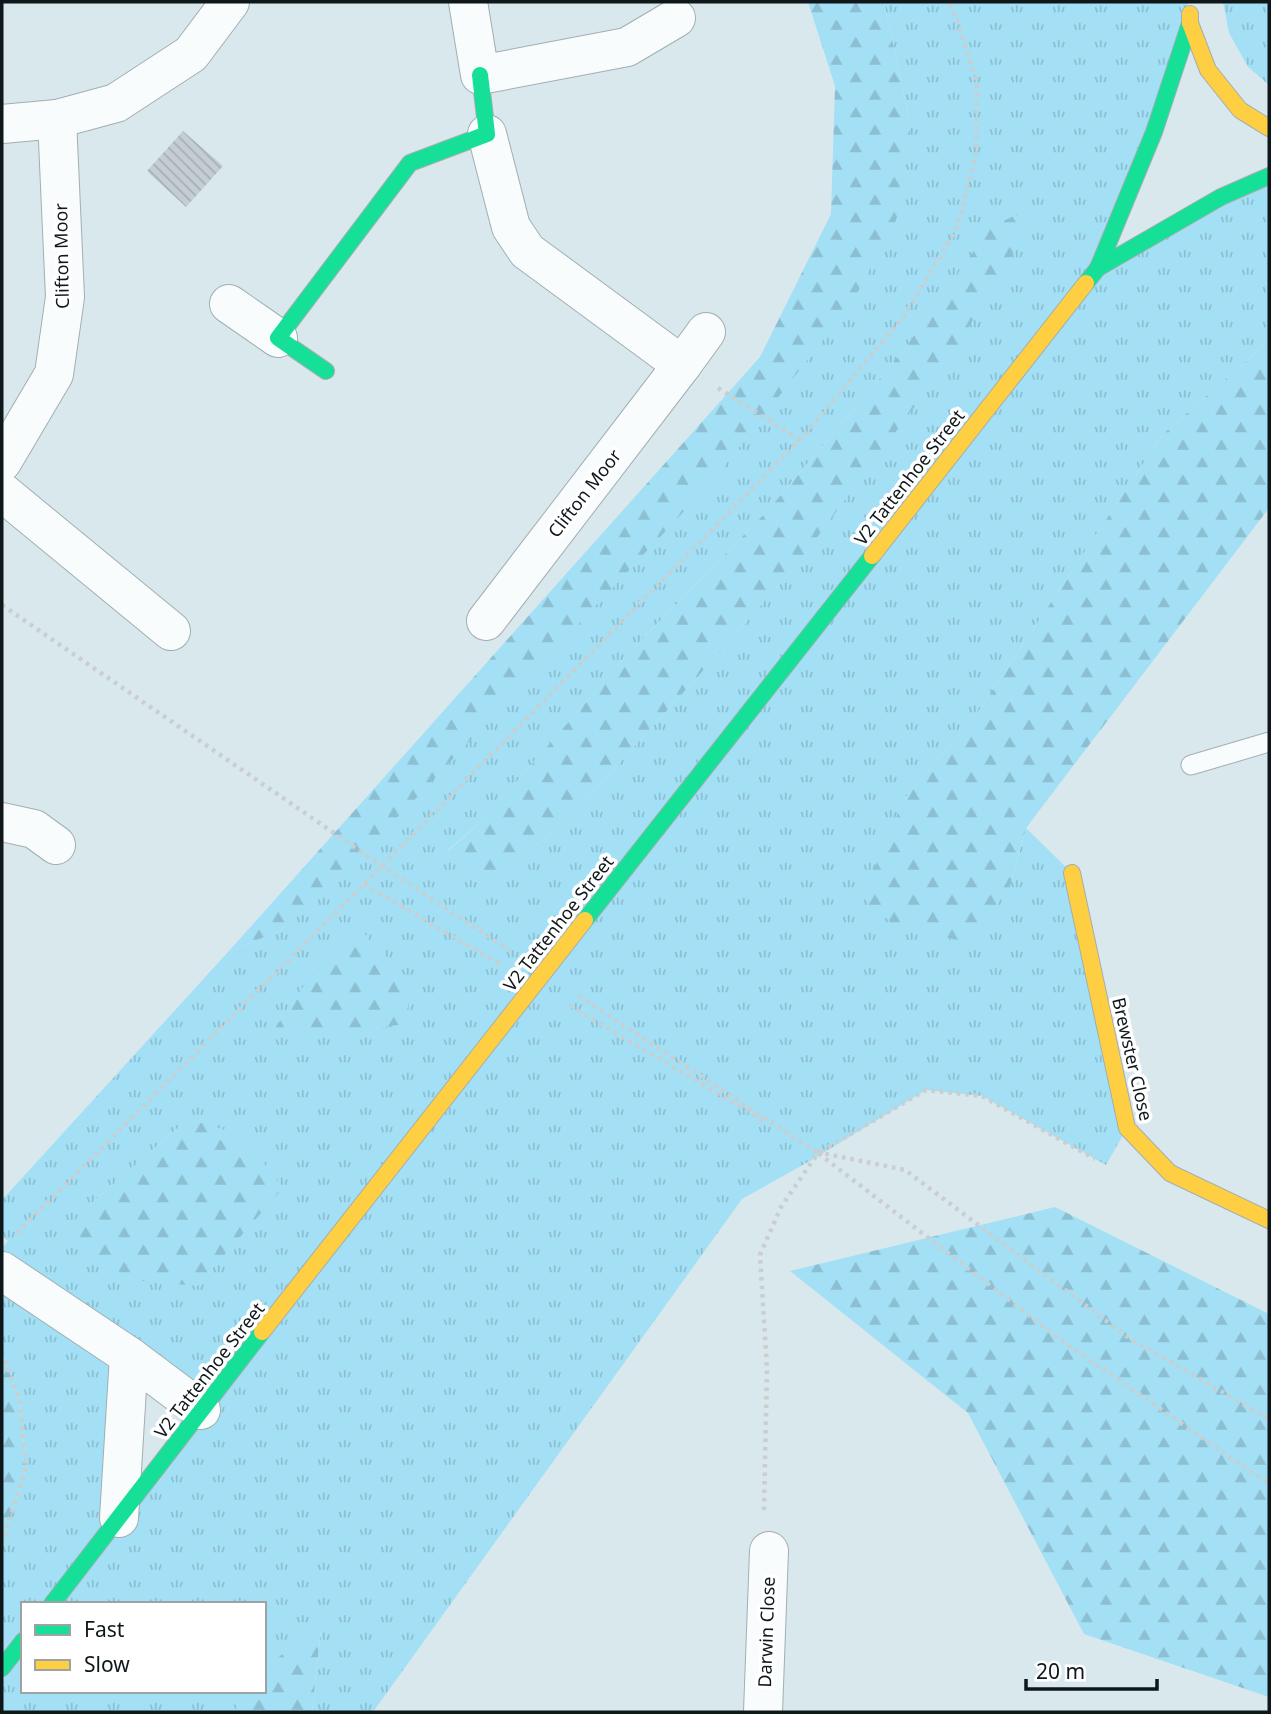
<svg xmlns="http://www.w3.org/2000/svg" width="1271" height="1714" viewBox="0 0 1271 1714" font-family="'Noto Sans',sans-serif">
<defs>
<pattern id="grass-tufts" width="24" height="20" patternUnits="userSpaceOnUse" patternTransform="scale(1.75)"><rect width="24" height="20" fill="#a3e0f5"/><path d="M3 7l-1-3M5 7V3M7 7l1-3M15 17l-1-3M17 17v-4M19 17l1-3" fill="none" stroke="#8bbfd1"/></pattern>
<pattern id="forest-firs" width="22" height="20" patternUnits="userSpaceOnUse" patternTransform="scale(1.75)"><rect width="22" height="20" fill="#a3e0f5"/><path d="M5 1l3.5 6h-7zM16 11l3.5 6h-7z" fill="#8bbfd1"/></pattern>
<pattern id="building-back-hatch" width="6" height="6" patternUnits="userSpaceOnUse" patternTransform="scale(1.75)"><rect width="6" height="6" fill="#c3cdd3"/><path d="M-1 5l2 2M0 0l6 6M5-1l2 2" fill="none" stroke="#a6afb5"/></pattern>
</defs>
<rect width="100%" height="100%" fill="#d9e8ed"/>
<g fill="url(#grass-tufts)" fill-rule="evenodd">
<path d="M884,2H1189L1099,267L1269,176V341L1163,434L976,715L904,799L1010,887L1026,828L1072,873L1127,1128L1106,1165L982,1096L926,1090L810,1161L742,1199L373,1712H312L321,1629L264,1667V1604H23V1691H247L234,1712H2V1544L26,1468L20,1401L2,1353V1248L8,1241L2,1236V1200L228,952L283,929L715,478L911,127ZM992,226L798,563L694,681L558,830L478,883L447,851L483,820L627,655L769,509L903,351ZM188,1119L282,1187L197,1286L62,1234L92,1203ZM130,1356L201,1411L119,1517Z"/>
<path d="M1223,2H1269V85L1248,67L1229,33Z"/>
</g>
<g fill="url(#forest-firs)">
<path d="M808,2H884L911,127L898,215L852,303L715,478L408,807L283,929L228,952L760,357L831,214L835,86Z"/>
<path d="M1042,206L947,363L798,563L694,681L558,830L478,883L447,852L483,820L627,655L769,509L903,351L992,225Z"/>
<path d="M1269,341V508L1026,828L1010,887L968,942L895,926L862,897L904,799L976,715L1163,434Z"/>
<path d="M363,932L411,982L406,1024L342,1032L269,1037L309,978Z"/>
<path d="M188,1119L242,1135L283,1188L197,1286L132,1280L61,1234L92,1203Z"/>
<path d="M1055,1207L1269,1314V1697L1084,1634L968,1413L790,1271Z"/>
<path d="M2,1353L20,1401L26,1468L2,1544Z"/>
<path d="M321,1628L312,1712H234L247,1691H264V1667Z"/>
</g>
<path fill="url(#building-back-hatch)" d="M183,131L223,166L186,207L147,171Z"/>
<g fill="none" stroke-linecap="round" stroke-linejoin="round">
<defs>
<path id="lane" d="M1191,765L1269,742"/>
<g id="street">
<path d="M468,2L480,75L627,47L676,18"/>
<path d="M2,124L57,119L116,103L191,54L230,2"/>
<path d="M487,134L511,227L527,251L682,365L706,332"/>
<path d="M229,304L278,338"/>
<path d="M2,462L54,374L65,297L57,119"/>
<path d="M2,492L171,631"/>
<path d="M486,621L682,365"/>
<path d="M2,822L34,829L56,845"/>
<path d="M2,1271L129,1356L201,1410"/>
<path d="M119,1518L129,1356"/>
<path d="M763,1712L769,1551"/>
</g>
<g id="fast">
<path d="M1098,268L1221,197L1269,176"/>
<path d="M1086,283L1098,268L1154,132L1190,23"/>
<path d="M326,371L278,338L410,163L487,134L480,75"/>
<path d="M585,920L872,556"/>
<path d="M52,1604L262,1332"/>
<path d="M2,1668L23,1641"/>
</g>
<g id="slow">
<path d="M1190,14V23L1208,70L1240,110L1269,128"/>
<path d="M872,556L1086,283"/>
<path d="M1072,873L1127,1128L1170,1173L1269,1220"/>
<path d="M262,1332L498,1031"/>
</g>
</defs>
<use href="#lane" stroke="#a2aeb2" stroke-width="21"/>
<use href="#street" stroke="#a2aeb2" stroke-width="40"/>
<use href="#fast" stroke="#a2aeb2" stroke-width="18"/>
<use href="#slow" stroke="#a2aeb2" stroke-width="18"/>
<g stroke="#cacecf" stroke-width="4.5" stroke-dasharray="3.5 5" stroke-linecap="butt">
<path d="M718,388L800,440"/>
<path d="M2,605L382,866L510,951"/>
<path d="M364,884L499,964"/>
<path d="M579,996L818,1153L926,1090L982,1096L1095,1159"/>
<path d="M570,1006L764,1121"/>
<path d="M817,1152L905,1170L1129,1338L1269,1419"/>
<path d="M17,1233L382,866L800,440L904,316L957,228L976,153L977,82L956,17L949,2"/>
<path d="M2,1353L20,1401L26,1468L2,1544"/>
<path d="M764,1510L767,1369L760,1255L781,1207L818,1153L1061,1340L1269,1484"/>
</g>
<use href="#lane" stroke="#f9fcfc" stroke-width="19"/>
<use href="#street" stroke="#f9fcfc" stroke-width="38"/>
<use href="#fast" stroke="#16e098" stroke-width="16"/>
<use href="#slow" stroke="#ffcf43" stroke-width="16"/>
<defs>
<path id="slow-bridge" d="M498,1031L585,920"/>
</defs>
<use href="#slow-bridge" stroke="#a2aeb2" stroke-width="18" stroke-linecap="butt"/>
<use href="#slow-bridge" stroke="#ffcf43" stroke-width="16"/>
</g>
<g text-anchor="middle" dominant-baseline="central" stroke-width="7" stroke-linejoin="round" paint-order="stroke">
<g font-size="18" fill="#0e171a" stroke="#fff">
<text transform="translate(61 256) rotate(-91)">Clifton Moor</text>
<text transform="translate(909 477) rotate(-52)">V2 Tattenhoe Street</text>
<text transform="translate(584 493) rotate(-52)">Clifton Moor</text>
<text transform="translate(558 923) rotate(-52)">V2 Tattenhoe Street</text>
<text transform="translate(1133 1059) rotate(77)">Brewster Close</text>
<text transform="translate(209 1370) rotate(-52)">V2 Tattenhoe Street</text>
<text transform="translate(766 1632) rotate(-88)">Darwin Close</text>
</g>
</g>
<rect width="1271" height="1714" fill="none" stroke="#0e171a" stroke-width="7"/>
<rect x="21" y="1602" width="245" height="91" fill="#ffffff" stroke="#9fa2a3" stroke-width="2"/>
<rect x="35" y="1625" width="35" height="10" fill="#16e098" stroke="#9fa2a3" stroke-width="2"/>
<text x="84" y="1637" font-size="21" fill="#0e171a">Fast</text>
<rect x="35" y="1660" width="35" height="10" fill="#ffcf43" stroke="#9fa2a3" stroke-width="2"/>
<text x="84" y="1672" font-size="21" fill="#0e171a">Slow</text>
<path d="M1026 1679v10h131v-10" fill="none" stroke="#0e171a" stroke-width="3.5"/>
<text x="1036" y="1679" font-size="21" fill="#0e171a" stroke="#ffffff" stroke-width="5" paint-order="stroke">20 m</text>
</svg>
